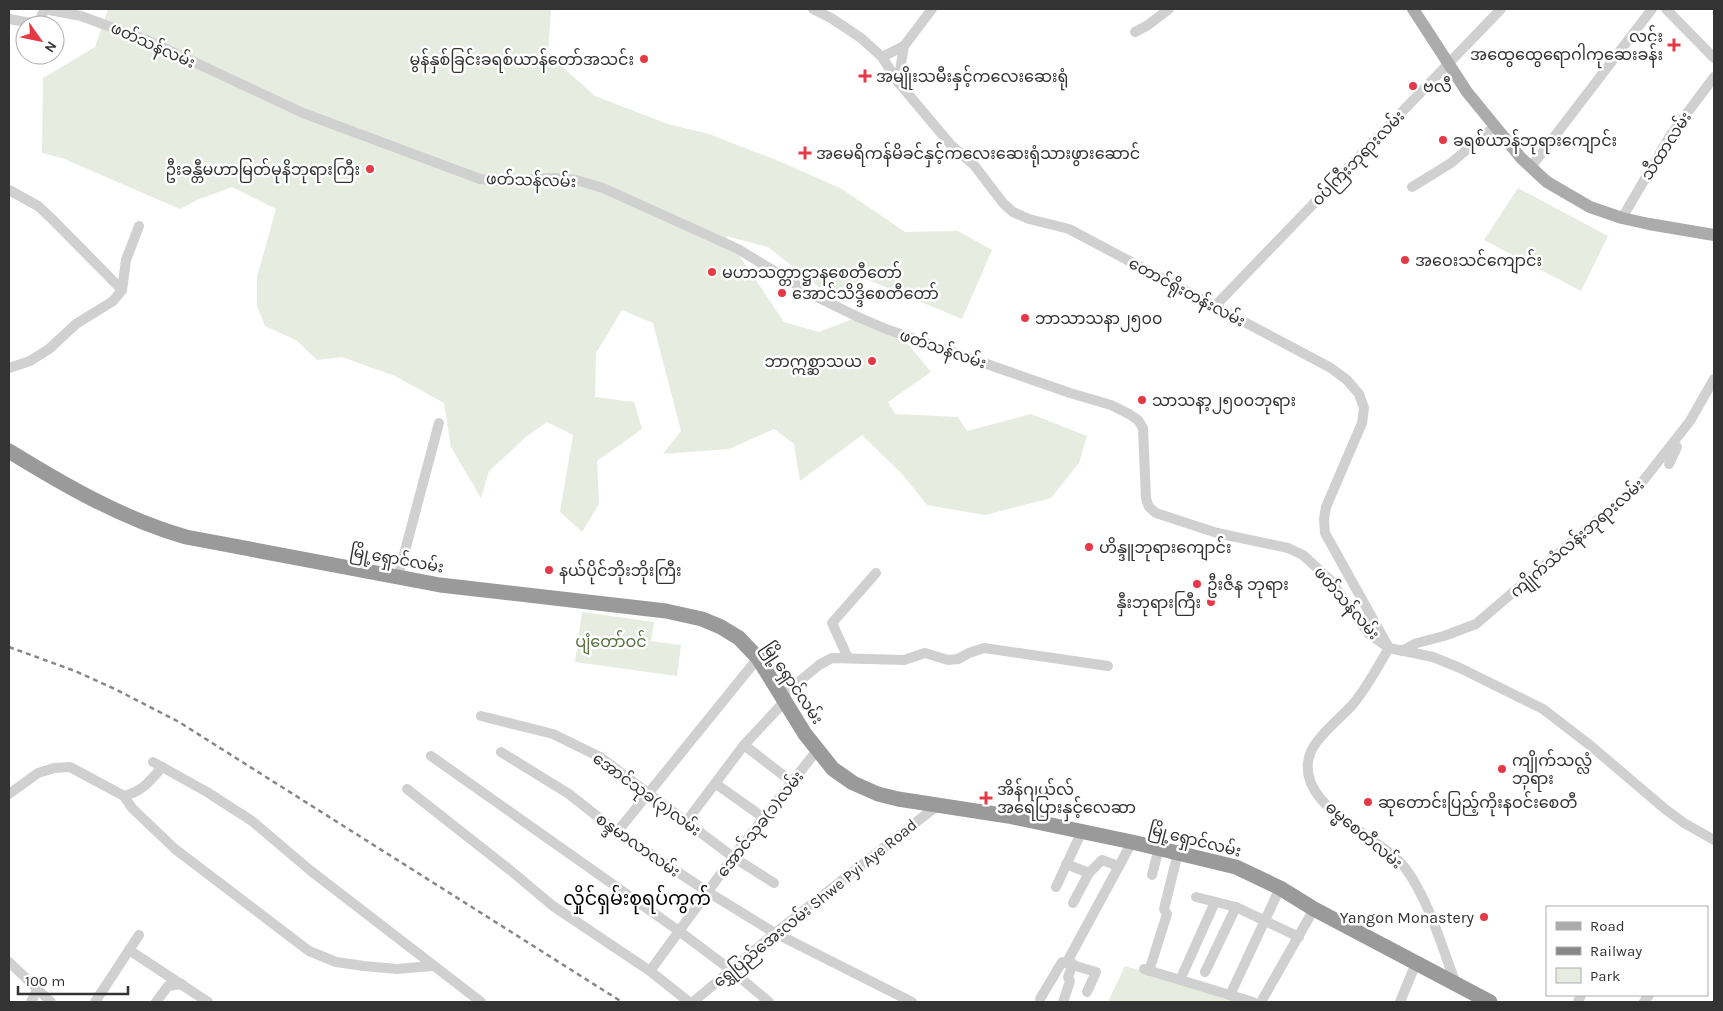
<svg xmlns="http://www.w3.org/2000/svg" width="1723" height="1011" viewBox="0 0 1723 1011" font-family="Karla,'Noto Sans Myanmar',sans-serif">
<rect width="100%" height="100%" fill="#fff"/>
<g fill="#e6ecdf">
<path d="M108,9H551L548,54L595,96L668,124L709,134L781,162L842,189L905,232L958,231L992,250L962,319L866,279L828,294L768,247L726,236L784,322L819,332L858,317L909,345L931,372L888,402L895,414L958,417L967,431L1031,414L1087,436L1079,463L1051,498L985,515L927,505L902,474L862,435L800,481L794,444L774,429L729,449L663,454L681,431L653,323L622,310L596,353L595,397L634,402L642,429L597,461L599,504L582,532L560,512L573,435L547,422L527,436L489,471L481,498L451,447L444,403L395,376L342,357L317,360L296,340L265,326L257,306V277L276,209L232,187L197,200L180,209L62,158L42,153L43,78L95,47Z"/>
<path d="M1518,188L1608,236L1581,291L1484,240Z"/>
<path d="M582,612L654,622L651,641L681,645L677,676L575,662Z"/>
<path d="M1125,966L1241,1002H1108Z"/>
</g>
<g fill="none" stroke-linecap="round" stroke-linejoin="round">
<g stroke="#d0d0d0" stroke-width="10">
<path d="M44,9L81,16L149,41L303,113L480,179L506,182L533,179L554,178L576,180L603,188L738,249L815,296L858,317L886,329L1070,393L1111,405L1129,414L1138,420L1143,428L1146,499L1149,507L1156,513L1217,533L1288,548L1303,555L1330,580L1369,634L1389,648L1433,657L1460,668L1543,709L1591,746L1665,809L1684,823L1714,840"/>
<path d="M813,9L831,18L861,38L882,57L898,82L951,145L974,165L1003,203L1013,212L1029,219L1069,229L1331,368L1347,380L1359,394L1364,408L1362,423L1326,507L1324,519L1325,533L1389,648C1378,666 1368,686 1354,703C1343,716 1315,738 1310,754C1292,806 1381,835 1406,869C1430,903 1441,945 1456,984"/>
<path d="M1666,9L1714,58"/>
<path d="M9,19L31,23L39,21L45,9"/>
<path d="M1135,32L1148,25L1169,9"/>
<path d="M882,57L904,46"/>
<path d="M898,82L904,46L932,9"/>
<path d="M1531,167L1652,9"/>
<path d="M1412,187L1451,163L1495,126"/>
<path d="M9,190L38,206L51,218L122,290"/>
<path d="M1622,218L1670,136L1714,77"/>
<path d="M1215,306L1501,9"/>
<path d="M9,368L30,361L49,349L76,324L113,301L122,290L126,260L139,226"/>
<path d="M1669,464L1677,447"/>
<path d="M398,577L439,423"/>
<path d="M1402,651L1417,643L1444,636L1476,624L1643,481L1690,421L1714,379"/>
<path d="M848,658L832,623L876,573"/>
<path d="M782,696L819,665L832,658L904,660L925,653L948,660L958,659L969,653L984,648L1108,666"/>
<path d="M481,716L553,734L600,757L733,857L774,883"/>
<path d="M744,745L792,782"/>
<path d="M501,752L569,794L617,832L708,892L775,933L912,1002"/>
<path d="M431,756L679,931L731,970L769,1002"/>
<path d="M153,762L207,792L252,821L311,871L481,1002"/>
<path d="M716,784L764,818"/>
<path d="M407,789L510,870L553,906L650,971L689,1002"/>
<path d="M9,794L38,773L54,768L70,767L124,796L132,808L175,849L309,951L336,962L364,966L397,969L432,966"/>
<path d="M124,796C143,791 149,782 162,767"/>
<path d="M686,822L744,745L785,701"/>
<path d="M617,832L758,658"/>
<path d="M1066,864L1089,873"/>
<path d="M1152,875L1159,848"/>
<path d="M1056,887L1082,831"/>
<path d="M1196,897L1236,907L1299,937"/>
<path d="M1073,903L1089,873L1102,860L1118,866"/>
<path d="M129,950L208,1002"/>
<path d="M9,962L51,1002"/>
<path d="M1067,962L1132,842"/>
<path d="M1144,969L1253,1002"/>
<path d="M650,971L733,857L818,749"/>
<path d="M1149,971L1167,914L1164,909L1178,853"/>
<path d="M1205,972L1236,907"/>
<path d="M1180,980L1215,902"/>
<path d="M1230,995L1280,888"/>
<path d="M1040,999L1062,962L1096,972L1087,992"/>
<path d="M31,1002L37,990"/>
<path d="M95,1002L139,935"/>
<path d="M156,1002L168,986L182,984"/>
<path d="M693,1002L775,933L938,805"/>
<path d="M1063,1002L1070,981L1068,977L1073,964"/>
<path d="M1261,1002L1314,909"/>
<path d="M1400,1002L1416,963"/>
<path d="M1578,1002L1581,995"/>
<path d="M1644,1002L1649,995"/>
</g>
<path stroke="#ababab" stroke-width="12" d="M1413,9L1467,92L1521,158L1547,182L1590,207L1622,218L1649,224L1714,235"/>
<path stroke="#9a9a9a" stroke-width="15" d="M9,451C64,485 123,519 186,537L440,585L666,611L702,619L721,627L739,638L758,658L805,734L833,769L853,783L878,794L898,799L1008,816L1132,842L1236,867L1280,888L1314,909L1490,1002"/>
<path stroke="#888" stroke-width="2.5" stroke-dasharray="5 4" stroke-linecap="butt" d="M9,647L75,671L115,689L179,722L622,1002"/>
</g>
<g fill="#e63946" stroke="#fff" stroke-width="2">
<path d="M1671.5 37.5h5v5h5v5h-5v5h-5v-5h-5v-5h5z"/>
<circle cx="644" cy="59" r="5"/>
<path d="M862.5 68.5h5v5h5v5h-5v5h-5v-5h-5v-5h5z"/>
<circle cx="1413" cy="86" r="5"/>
<circle cx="1443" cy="140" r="5"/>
<path d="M802.5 145.5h5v5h5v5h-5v5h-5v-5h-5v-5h5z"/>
<circle cx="370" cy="169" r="5"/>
<circle cx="1405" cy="260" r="5"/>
<circle cx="712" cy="272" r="5"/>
<circle cx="782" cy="293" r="5"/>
<circle cx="1025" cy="318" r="5"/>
<circle cx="872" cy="361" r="5"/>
<circle cx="1142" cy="400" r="5"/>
<circle cx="1089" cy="547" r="5"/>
<circle cx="549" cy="570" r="5"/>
<circle cx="1197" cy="584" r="5"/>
<circle cx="1211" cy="602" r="5"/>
<circle cx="1502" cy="769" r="5"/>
<path d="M983.5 790.5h5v5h5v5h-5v5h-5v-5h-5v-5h5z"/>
<circle cx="1368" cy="802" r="5"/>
<circle cx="1484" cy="917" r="5"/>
</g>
<g text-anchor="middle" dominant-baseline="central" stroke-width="5" stroke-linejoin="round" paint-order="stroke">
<g font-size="16" fill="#333" stroke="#fff" text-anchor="start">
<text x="1663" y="36" text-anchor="end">လင်း<tspan x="1663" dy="18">အထွေထွေရောဂါကုဆေးခန်း</tspan></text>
<text x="634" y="59" text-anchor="end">မွန်နှစ်ခြင်းခရစ်ယာန်တော်အသင်း</text>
<text x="876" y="76">အမျိုးသမီးနှင့်ကလေးဆေးရုံ</text>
<text x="1423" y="86">ဗလီ</text>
<text x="1453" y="140">ခရစ်ယာန်ဘုရားကျောင်း</text>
<text x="816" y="153">အမေရိကန်မိခင်နှင့်ကလေးဆေးရုံသားဖွားဆောင်</text>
<text x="360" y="169" text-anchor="end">ဦးခန္တီမဟာမြတ်မုနိဘုရားကြီး</text>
<text x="1415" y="260">အဝေးသင်ကျောင်း</text>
<text x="722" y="272">မဟာသတ္တာဋ္ဌာနစေတီတော်</text>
<text x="792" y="293">အောင်သိဒ္ဒိစေတီတော်</text>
<text x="1035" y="318">ဘာသာသနာ၂၅၀၀</text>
<text x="862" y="361" text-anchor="end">ဘာဣစ္ဆာသယ</text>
<text x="1152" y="400">သာသနာ့၂၅၀၀ဘုရား</text>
<text x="1099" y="547">ဟိန္ဒူဘုရားကျောင်း</text>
<text x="559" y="570">နယ်ပိုင်ဘိုးဘိုးကြီး</text>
<text x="1207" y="584">ဦးဇိန ဘုရား</text>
<text x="1201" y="602" text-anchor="end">နှီးဘုရားကြီး</text>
<text x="1512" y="760">ကျိုက်သလ္လံ<tspan x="1512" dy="18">ဘုရား</tspan></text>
<text x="997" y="789">အိန်ဂျယ်လ်<tspan x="997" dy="18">အရေပြားနှင့်လေဆာ</tspan></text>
<text x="1378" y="802">ဆုတောင်းပြည့်ကိုးနဝင်းစေတီ</text>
<text x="1474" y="917" text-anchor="end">Yangon Monastery</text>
</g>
<g font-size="16" fill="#333" stroke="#fff">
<text transform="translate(153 45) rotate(24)">ဖတ်သန်လမ်း</text>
<text transform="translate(1666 146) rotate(-57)">သီထာလမ်း</text>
<text transform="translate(1358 158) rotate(-46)">ဝပ်ကြီးဘုရားလမ်း</text>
<text transform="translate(531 180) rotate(2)">ဖတ်သန်လမ်း</text>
<text transform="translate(1187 292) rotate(28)">တောင်ရိုးတန်းလမ်း</text>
<text transform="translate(943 349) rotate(19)">ဖတ်သန်လမ်း</text>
<text transform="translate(1577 538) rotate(-41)">ကျိုက်သံလန်းဘုရားလမ်း</text>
<text transform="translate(397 559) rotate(10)">မြို့ရှောင်လမ်း</text>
<text transform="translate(1347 603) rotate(49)">ဖတ်သန်လမ်း</text>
<text transform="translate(793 683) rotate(56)">မြို့ရှောင်လမ်း</text>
<text transform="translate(647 794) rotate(36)">အောင်သုခ(၃)လမ်း</text>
<text transform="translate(760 824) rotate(-52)">အောင်သုခ(၁)လမ်း</text>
<text transform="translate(1364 835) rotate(40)">ဓမ္မစေတီလမ်း</text>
<text transform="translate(1195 840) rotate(14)">မြို့ရှောင်လမ်း</text>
<text transform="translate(638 845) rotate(35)">စန္ဒမာလာလမ်း</text>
<text transform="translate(815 903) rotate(-39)">ရွှေပြည်အေးလမ်း Shwe Pyi Aye Road</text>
</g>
<g font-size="16" fill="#56703f" stroke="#fff">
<text x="611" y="641">ပျံတော်ဝင်</text>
</g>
<g font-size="19" fill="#000" stroke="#fff">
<text x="637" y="899">လှိုင်ရှမ်းစုရပ်ကွက်</text>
</g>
</g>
<rect width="1723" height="1011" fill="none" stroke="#333333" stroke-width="20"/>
<rect x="1546" y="906" width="162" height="90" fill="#ffffff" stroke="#adadad"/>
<rect x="1556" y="922" width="25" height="8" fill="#ababab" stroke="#adadad"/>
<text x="1590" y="931" font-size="15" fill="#333333">Road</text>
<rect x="1556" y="947" width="25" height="8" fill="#888888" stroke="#adadad"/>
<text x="1590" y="956" font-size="15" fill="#333333">Railway</text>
<rect x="1556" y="968" width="25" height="15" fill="#e6ecdf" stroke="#adadad"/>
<text x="1590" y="981" font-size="15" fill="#333333">Park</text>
<g transform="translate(40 40) rotate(123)"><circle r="24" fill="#ffffff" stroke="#adadad"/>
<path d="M0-4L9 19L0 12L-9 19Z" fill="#e63946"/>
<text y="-8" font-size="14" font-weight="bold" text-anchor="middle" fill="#333333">N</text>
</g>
<path d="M18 986v8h110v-8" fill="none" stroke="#333333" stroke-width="2.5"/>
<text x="25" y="986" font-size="15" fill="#333333" stroke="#ffffff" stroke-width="4" paint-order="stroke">100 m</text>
</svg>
